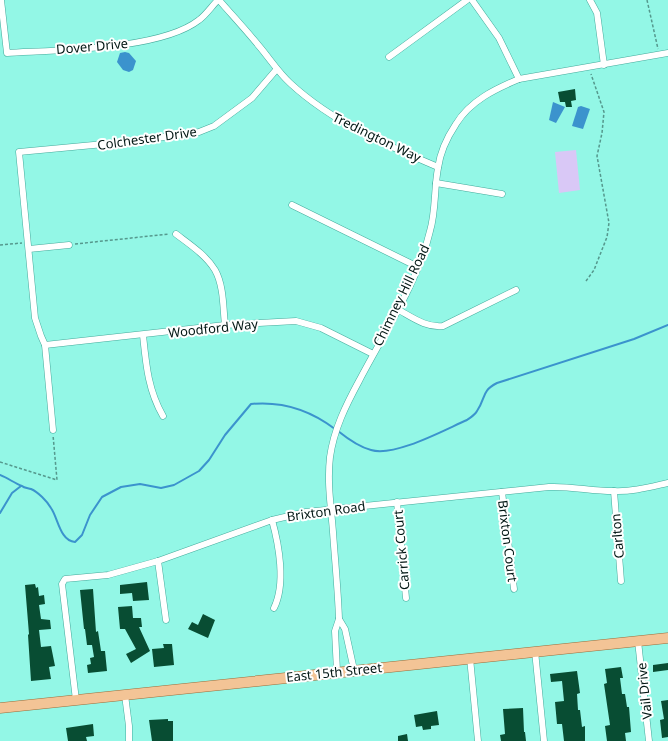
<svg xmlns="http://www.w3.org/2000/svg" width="668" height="741" viewBox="0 0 668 741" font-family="'Noto Sans',sans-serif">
<rect width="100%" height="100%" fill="#93f7e6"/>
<path fill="#d9c8f6" d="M576,150L580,190L559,193L555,152Z"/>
<g fill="#3b93cd">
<path d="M125,52L129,53L136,61L133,70L129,72L123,70L117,62L120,53Z"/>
<path d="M553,102L565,107L556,123L549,120Z"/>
<path d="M581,106L590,109L583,129L572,126L578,107Z"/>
</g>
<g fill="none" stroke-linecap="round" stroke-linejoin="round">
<g stroke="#3b93cd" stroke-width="2">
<path d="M338,431C348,439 359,447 371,450C395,457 444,430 467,420C471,417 475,415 477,411C486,398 481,391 497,383L634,339L668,325"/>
<path d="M0,475C8,478 14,483 22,486C24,488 28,488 31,489C38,492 47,501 51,508C58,518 60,541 75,542L82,535L90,515L102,497L121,487L140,484L161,488L174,485L199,471L209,460L225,435L251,404C282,401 310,410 335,429"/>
<path d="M0,513L12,493L21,486"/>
</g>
</g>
<g fill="#084d33">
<path d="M575,89L576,100L571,101L572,107H566L565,102H560L558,92Z"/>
<path d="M147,582L149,600L133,601L132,593L120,594V585Z"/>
<path d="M35,584L36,588L38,587L39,596L44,595L45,604L39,605L41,619L50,620L51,629L39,630L41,647L51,646L55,666L49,667L51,679L31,681L28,635L29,634L25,585Z"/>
<path d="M93,589L96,632L98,631L101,651H105L107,671L88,673L87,665L91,664L90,658L94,657L92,645H87L85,629H84L80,590Z"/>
<path d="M132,606L133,618H141L142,627H139L150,651L131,663L126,654L136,649L125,629H120L118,607Z"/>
<path d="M203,614L215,620L208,638L188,629L192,622L198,625Z"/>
<path d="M163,644H172L174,665L154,667L152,649L164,648Z"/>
<path d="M668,663V670L653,672V665Z"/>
<path d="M621,667L623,678H620L622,694H625L627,707H629L631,732L625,733L626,741H607L605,726L610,725L604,684L607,683L605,669Z"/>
<path d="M577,671L580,693L577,694L578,710H580L582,727L585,726V741H564L562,724H557L555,702L564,701L562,681L551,682L550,674Z"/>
<path d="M668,700V737L662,738L660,720L664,719L661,701Z"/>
<path d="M523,708L524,732H525L526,741H501L500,735L505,734L503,709Z"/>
<path d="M437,711L439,725L431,726V729L423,730L422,726L416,727L414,715Z"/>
<path d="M168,719V721H173V741H152L149,720Z"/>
<path d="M93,724L94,736L86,737L87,741H68L66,728Z"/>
<path d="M407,734L408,741H398V736Z"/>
</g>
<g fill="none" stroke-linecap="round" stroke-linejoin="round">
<defs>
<g id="street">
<path d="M1,0L7,53C56,50 161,50 199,20C206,15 211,7 218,0"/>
<path d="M219,0C232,15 246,30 259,46C270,59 278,72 290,83C332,122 386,145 438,167"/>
<path d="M472,0L499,38L519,79"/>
<path d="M590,0L597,13L604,65"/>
<path d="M389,57L467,0"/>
<path d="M436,183L502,194"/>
<path d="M292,205L418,267"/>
<path d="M176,234C189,244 206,255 215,270C224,286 223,308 225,325"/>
<path d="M29,249L69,245"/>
<path d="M397,309C412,317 426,328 443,326L516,290"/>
<path d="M143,335C146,364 148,390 163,416"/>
<path d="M45,345L225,325L296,321L321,328L373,354"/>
<path d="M53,430L45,345L41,336L35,318L19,152L136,141L199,132L214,126L252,98L276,70"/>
<path d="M614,491L621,581"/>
<path d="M502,492L514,589"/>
<path d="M397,502L406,598"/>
<path d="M272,520C279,545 286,584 274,608"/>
<path d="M158,561L166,620"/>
<path d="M339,619L345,629L354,670"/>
<path d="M638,641L649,741"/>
<path d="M535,651L544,741"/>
<path d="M470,658L478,741"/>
<path d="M337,671L335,631L339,619C338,590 335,561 333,532C331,506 327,483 330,457C334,429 346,405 359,381C383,335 418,282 430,231C436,211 434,189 438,168C440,153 448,136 456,124C470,101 495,89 519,79L668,53"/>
<path d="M125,695L129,726V741"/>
<path d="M76,700L62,584L65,579L108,575L158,561L272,520L306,512L549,487C571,486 591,491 613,491C632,492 650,487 668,483"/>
</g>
<path id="primary" d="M0,708L668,638"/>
</defs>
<use href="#street" stroke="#43aa9b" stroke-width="7"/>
<use href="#primary" stroke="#996d3b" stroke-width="11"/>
<g stroke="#55988d" stroke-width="1.5" stroke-dasharray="3 2" stroke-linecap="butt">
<path d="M647,0L658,49"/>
<path d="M75,244L169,234"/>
<path d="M0,245L22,243"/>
<path d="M586,281L594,270L607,237L609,223L597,156L602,133L604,112L591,74"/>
<path d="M0,462L57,480L53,435"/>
</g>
<use href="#street" stroke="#fff" stroke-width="6"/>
<use href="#primary" stroke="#f3c496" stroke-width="10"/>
</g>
<g text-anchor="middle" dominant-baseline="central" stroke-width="4" stroke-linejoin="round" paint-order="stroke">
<g font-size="13" fill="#021714" stroke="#fff">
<text transform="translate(92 46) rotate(-5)">Dover Drive</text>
<text transform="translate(377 137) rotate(26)">Tredington Way</text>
<text transform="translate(147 138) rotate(-8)">Colchester Drive</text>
<text transform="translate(401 295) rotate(-64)">Chimney Hill Road</text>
<text transform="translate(213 328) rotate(-6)">Woodford Way</text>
<text transform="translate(326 511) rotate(-8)">Brixton Road</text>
<text transform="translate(617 536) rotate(-95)">Carlton</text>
<text transform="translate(508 541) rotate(83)">Brixton Court</text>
<text transform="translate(401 550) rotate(-95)">Carrick Court</text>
<text transform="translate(334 672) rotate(-6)">East 15th Street</text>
<text transform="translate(644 691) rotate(-96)">Vail Drive</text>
</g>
</g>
</svg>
